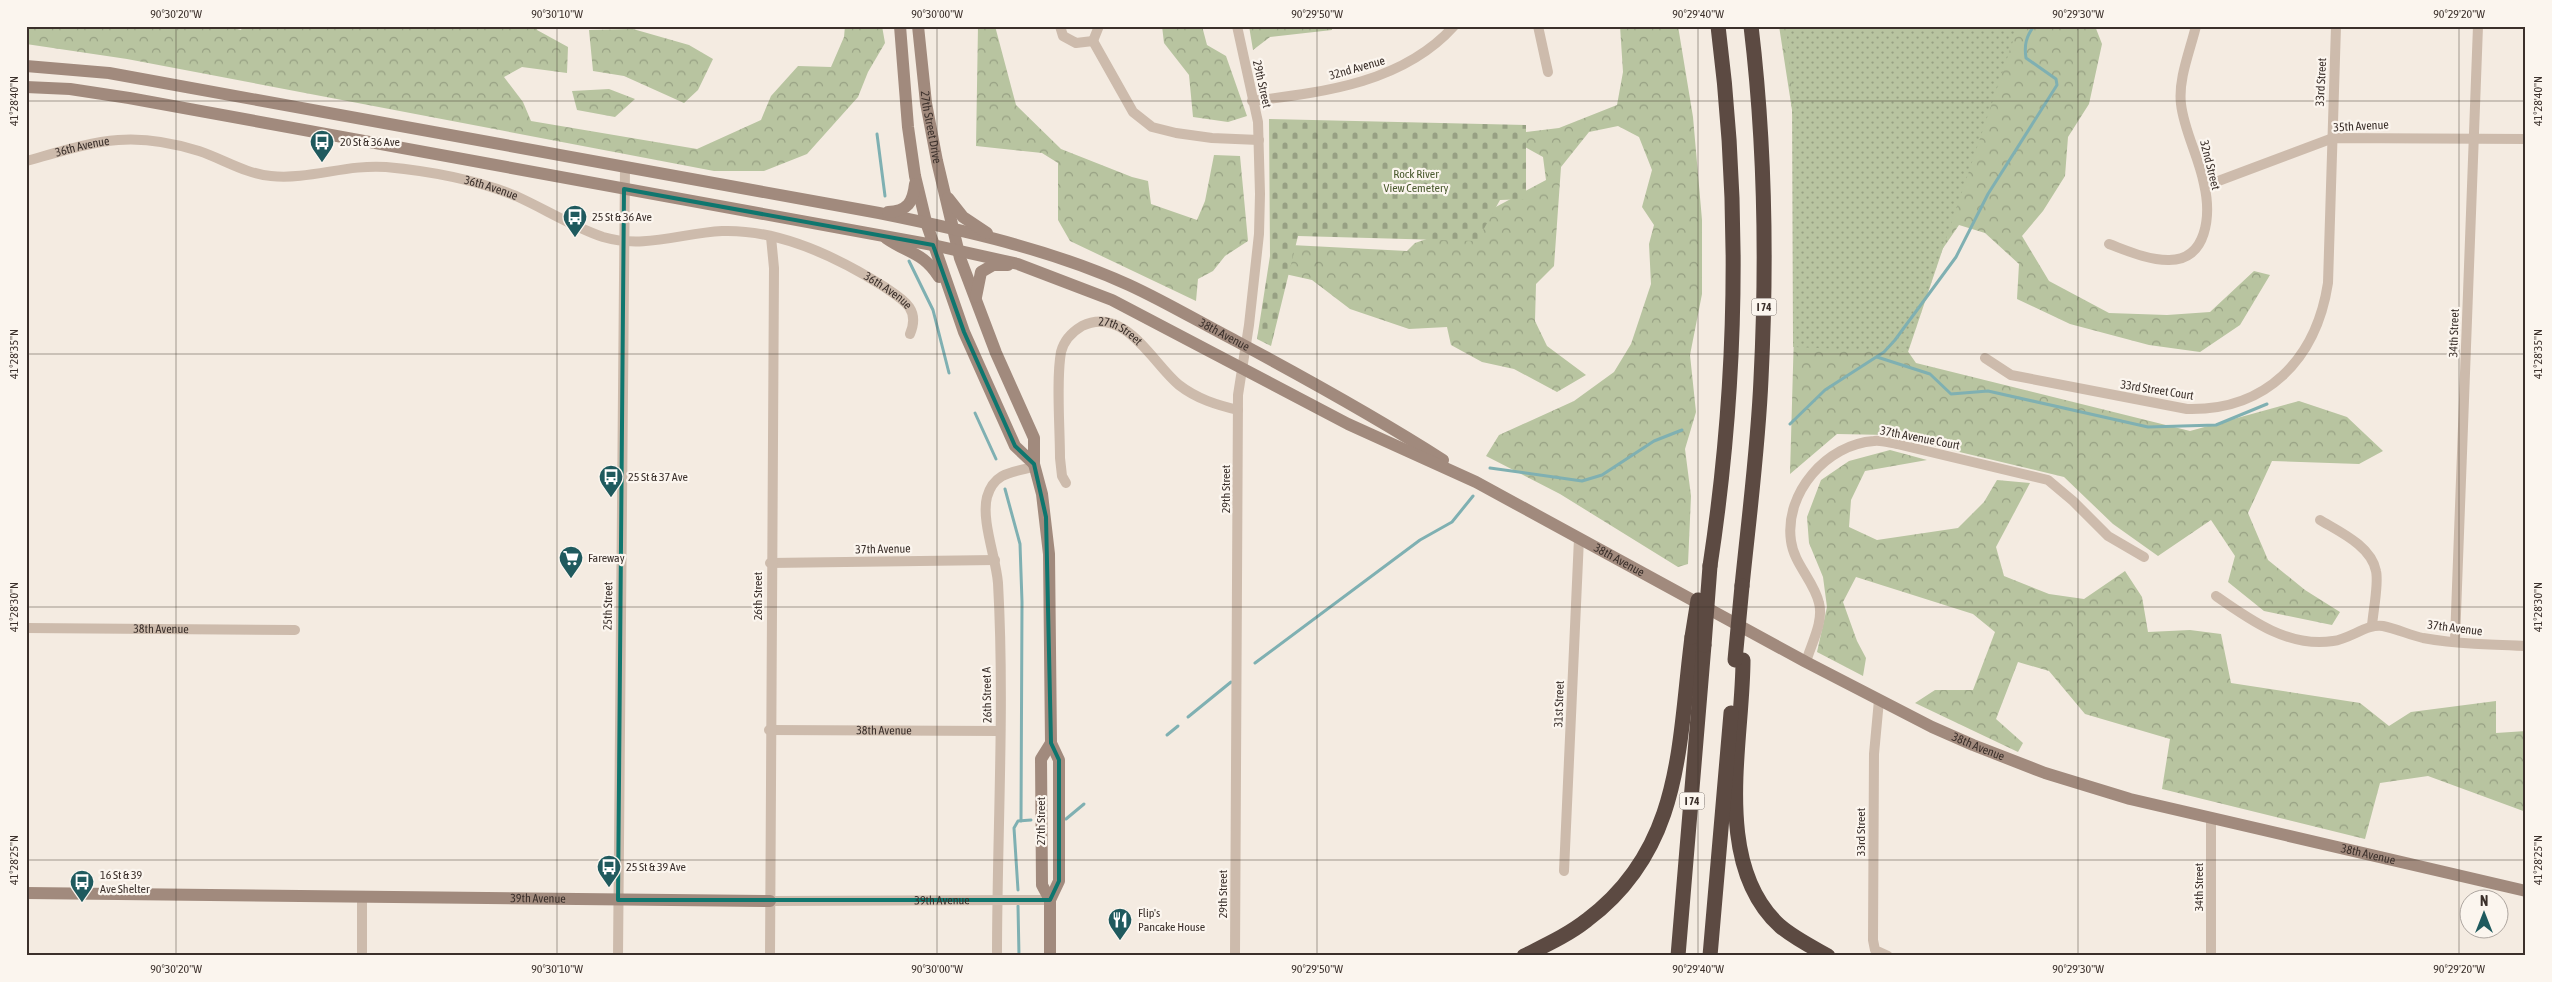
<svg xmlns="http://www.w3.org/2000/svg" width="2552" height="982" viewBox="0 0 2552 982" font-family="'Asap Condensed',sans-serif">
<defs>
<pattern id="forest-crowns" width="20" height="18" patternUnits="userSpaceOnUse" patternTransform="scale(1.25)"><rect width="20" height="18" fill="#b8c4a0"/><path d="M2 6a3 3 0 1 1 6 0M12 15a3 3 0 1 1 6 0" fill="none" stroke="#97a083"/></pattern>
<pattern id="cemetery-stones" width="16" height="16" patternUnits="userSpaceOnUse" patternTransform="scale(1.25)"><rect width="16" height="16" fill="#b8c4a0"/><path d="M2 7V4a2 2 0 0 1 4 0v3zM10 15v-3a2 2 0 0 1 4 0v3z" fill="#97a083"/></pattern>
<pattern id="park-dots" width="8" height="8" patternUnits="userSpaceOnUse" patternTransform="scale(1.25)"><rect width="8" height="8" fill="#b8c4a0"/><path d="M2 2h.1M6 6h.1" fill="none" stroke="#97a083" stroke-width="1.8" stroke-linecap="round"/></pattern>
</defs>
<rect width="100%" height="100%" fill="#f4ebe1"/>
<g fill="url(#forest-crowns)">
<path d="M26,26H226L241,30L243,26H538L537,30L568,47L567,73L522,67L504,77L523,102L531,121L697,149L761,120L771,96L798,66L831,67L844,37L845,26H882L885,43L868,72L858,97L807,154L764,171H714L127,59L26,44Z"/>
<path d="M978,26H995L1016,105L1061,149L1132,177L1148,181L1151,204L1197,220L1205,201L1214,155L1240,156L1248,241L1225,256L1213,271L1198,279L1196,301L1070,241L1058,220V163L1042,153L976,146Z"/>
<path d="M1162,26H1202L1207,45L1226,56L1247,116L1228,122L1193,117L1189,75L1164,43Z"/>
<path d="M1249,26H1332V30L1270,37L1253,50Z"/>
<path d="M1620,26H1678L1693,117L1702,220V294L1690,355L1696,412L1685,449L1691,496L1688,564L1678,567L1560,494L1486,456L1499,435L1574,401L1614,372L1631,344L1651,284L1649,244L1654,225L1642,207L1652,170L1639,137L1618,126L1589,132L1561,167L1554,266L1536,284L1535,321L1547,346L1586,375L1557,392L1514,369L1482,362L1451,345L1447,327L1409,329L1350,309L1312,280L1285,274L1291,245L1407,251L1415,243L1453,230L1546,180L1543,157L1516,142L1518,133L1559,128L1617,105L1623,72Z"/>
<path d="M1779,26H2095L2102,44L2089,104L2068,137L2065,176L2043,211L2022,236L2049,281L2109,313L2167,315L2210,312L2254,271L2270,275L2240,325L2200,352L2149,345L2070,324L2017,299L2019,264L1985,233L1959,225L1922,279L1893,330L1916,363L2190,431L2299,401L2347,417L2383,451L2359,464L2272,461L2248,513L2268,560L2305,590L2340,612L2332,625L2264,611L2228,582L2235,556L2211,520L2158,556L2113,524L2064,477L1888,435L1837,434L1790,474L1799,155Z"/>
<path d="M633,29L689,45L713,59L698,90L684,103L624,76L593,71L589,30Z"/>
<path d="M609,89L635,99L615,117L577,110L572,91Z"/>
<path d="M1890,450L1927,460L1865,471L1851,500L1849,527L1877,540L1958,528L1984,502L1997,480L2030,483L1996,547L2004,576L2049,594L2084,599L2125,571L2142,597L2148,632L2190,630L2221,634L2231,683L2360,703L2389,726L2411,712L2496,701V733L2526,731V812L2428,776L2380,783L2365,839L2162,789L2170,739L2085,714L2049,671L2018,662L1996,719L2023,743L2018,752L1915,703L1935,690H1973L1995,632L1973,614L1856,577L1843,602L1857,641L1866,658L1863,676L1817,652L1827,607L1823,577L1809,543L1807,517L1821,480L1849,461Z"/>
</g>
<path fill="url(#cemetery-stones)" d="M1269,119L1526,125V199L1500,200L1477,241L1298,236L1271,346L1257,339L1270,256Z"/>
<path fill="url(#park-dots)" d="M1786,26H2018L1908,352L1793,347L1792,86Z"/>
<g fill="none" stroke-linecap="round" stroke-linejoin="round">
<g stroke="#7fb0b2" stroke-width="3">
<path d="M877,134L885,196"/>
<path d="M909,261L933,310L949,373"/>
<path d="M1877,357L1930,374L1951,394L1988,391L2148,427L2216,425L2267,404"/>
<path d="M975,413L996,459"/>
<path d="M1790,424L1825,390L1884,352L1895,340L1956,257L1988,194L2057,85L2056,79L2026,58C2024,45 2026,37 2034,26"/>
<path d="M1490,468L1582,481L1602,475L1654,441L1682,430"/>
<path d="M1005,489L1020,544L1022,602L1021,821"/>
<path d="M1255,663L1420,540L1452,522L1473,496"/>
<path d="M1188,717L1231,682"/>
<path d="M1167,735L1178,726"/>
<path d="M1066,819L1084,804"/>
<path d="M1018,890L1014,828L1018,821L1031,820"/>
<path d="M1018,906L1019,956"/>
</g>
<g stroke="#cdbbac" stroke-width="10">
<path d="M1060,26L1063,36L1076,43L1093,41"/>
<path d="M1538,26L1548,72"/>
<path d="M1093,41L1133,112L1152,127L1176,133L1212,138L1259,140"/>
<path d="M1093,41L1099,26"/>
<path d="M1252,101C1324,92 1403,83 1454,26"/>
<path id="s1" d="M26,161C95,142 128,129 199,151C223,159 246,174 271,176C309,180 347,164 386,167C429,171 477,180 516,196C545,209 573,227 603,237C644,249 682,233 722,231C778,229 837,257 883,286C902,299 921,308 910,334"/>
<path d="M2205,186L2333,138L2526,139"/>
<path d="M2109,244C2128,251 2148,260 2168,260C2208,261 2211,214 2204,184C2199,157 2184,131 2181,104C2178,79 2190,51 2196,26"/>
<path d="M1985,358L2011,375L2187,409C2266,411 2316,360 2328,283L2336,26"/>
<path id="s2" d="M1066,483L1062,476L1060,458C1060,428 1056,380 1061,352C1064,340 1072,332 1082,326C1125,305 1153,364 1179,385C1197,399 1217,405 1238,410"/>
<path d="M2320,520C2340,532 2371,546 2376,571C2379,584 2373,611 2372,626"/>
<path d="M770,563L995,560"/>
<path d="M2216,596C2250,620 2289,648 2333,641C2350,639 2368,623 2383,626C2397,629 2410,635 2423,638C2457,644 2492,645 2526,646"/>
<path id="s3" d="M26,628L295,630"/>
<path d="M2455,640L2478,26"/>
<path d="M1806,662C1811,644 1824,622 1819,603C1814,581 1794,564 1791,541C1784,493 1827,444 1874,441C1881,440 1890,443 1897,444L2048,480L2073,501L2108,536L2144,557"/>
<path d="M1879,700L1874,754L1873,940L1875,950L1888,956"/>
<path id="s4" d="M769,730L1000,731"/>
<path d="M2211,818V956"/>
<path d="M1564,871L1579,538"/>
<path id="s5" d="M770,901L1050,900"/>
<path d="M362,956V898"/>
<path d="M618,956L625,167"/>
<path d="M770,956L774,268L771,237"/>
<path d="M997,956C997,832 1005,707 998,583C996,558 981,520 987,497C994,472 1013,472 1034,467"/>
<path d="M1235,956L1238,395L1249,325L1259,234L1260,194L1258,122L1237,26"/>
</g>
<g stroke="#a18a7d" stroke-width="12">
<path d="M900,26L908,127L915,176L926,222L964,332L1015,446L1034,464"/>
<path id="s6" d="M918,26L926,103L937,161L960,258L996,353L1034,438V464L1042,494L1049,554L1051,743L1059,760V881L1050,900V956"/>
<path id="s7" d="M26,66L109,73L879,213C963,230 1050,249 1129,285C1166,302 1201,323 1236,341C1307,379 1376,417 1443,460"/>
<path id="s8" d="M26,87L70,89L129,98L933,245L1018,264L1112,300L1348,424L1476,482L1806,662L1932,727L1973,745L2045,773L2130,799L2526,891"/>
<path d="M948,198L963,217L987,233"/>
<path d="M888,212C908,211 913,202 915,184"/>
<path d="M886,238C909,254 923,252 939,277"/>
<path d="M976,297L981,272L993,265H1008"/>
<path id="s9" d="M26,893L770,901"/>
<path d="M1050,900L1042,885L1041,759L1051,743"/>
</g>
<g stroke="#5c4a42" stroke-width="15">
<path d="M1710,566C1737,388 1741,205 1718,26"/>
<path d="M1742,586C1749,517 1758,448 1761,379C1767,261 1765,143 1751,26"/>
<path d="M1743,660C1743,742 1711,863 1780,926C1794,938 1812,947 1828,956"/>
<path d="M1524,956C1546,945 1568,935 1587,920C1683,848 1678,745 1692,637"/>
<path d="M1678,956L1704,645"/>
<path d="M1710,956L1731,713"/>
</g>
<g stroke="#5c4a42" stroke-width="15">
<path d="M1692,637L1698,600"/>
<path d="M1704,645L1710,566"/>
<path d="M1735,660L1742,586"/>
</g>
</g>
<path fill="none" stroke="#0f766e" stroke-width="4" stroke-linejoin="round" d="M624,189L933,245L964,332L1015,446L1034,464L1046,517L1051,743L1059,760V881L1050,900H618Z"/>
<path fill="none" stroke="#3b302b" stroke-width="1" stroke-opacity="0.45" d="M176,26V956M557,26V956M937,26V956M1317,26V956M1698,26V956M2078,26V956M2459,26V956M26,101H2526M26,354H2526M26,607H2526M26,860H2526"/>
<defs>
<symbol id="bus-pin" viewBox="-11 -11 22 30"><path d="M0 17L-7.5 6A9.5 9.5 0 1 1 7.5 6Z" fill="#1f5a5e" stroke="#fbf5ee"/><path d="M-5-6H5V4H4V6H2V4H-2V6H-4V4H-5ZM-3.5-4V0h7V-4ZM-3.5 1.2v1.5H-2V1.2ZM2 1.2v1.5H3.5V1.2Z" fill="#fff"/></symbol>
<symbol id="supermarket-pin" viewBox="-11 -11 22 30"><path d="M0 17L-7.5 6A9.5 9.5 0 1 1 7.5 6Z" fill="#1f5a5e" stroke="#fbf5ee"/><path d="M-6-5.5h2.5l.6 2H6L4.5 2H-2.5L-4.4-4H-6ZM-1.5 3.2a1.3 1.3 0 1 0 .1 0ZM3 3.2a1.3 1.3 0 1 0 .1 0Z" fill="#fff"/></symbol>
<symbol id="restaurant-pin" viewBox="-11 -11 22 30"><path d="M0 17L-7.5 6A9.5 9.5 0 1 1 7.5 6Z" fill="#1f5a5e" stroke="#fbf5ee"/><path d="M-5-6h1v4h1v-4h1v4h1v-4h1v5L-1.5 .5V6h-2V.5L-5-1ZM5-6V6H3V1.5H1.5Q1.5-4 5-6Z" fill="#fff"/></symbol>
</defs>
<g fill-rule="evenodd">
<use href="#bus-pin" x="308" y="128" width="28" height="38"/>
<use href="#bus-pin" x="561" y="203" width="28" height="38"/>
<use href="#bus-pin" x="597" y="463" width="28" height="38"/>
<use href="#supermarket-pin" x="557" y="544" width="28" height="38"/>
<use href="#bus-pin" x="595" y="853" width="28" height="38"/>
<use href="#bus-pin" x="68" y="868" width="28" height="38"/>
<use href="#restaurant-pin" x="1106" y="906" width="28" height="38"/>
</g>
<g text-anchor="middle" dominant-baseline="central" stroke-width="4.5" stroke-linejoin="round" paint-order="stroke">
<g fill="#fbf5ee" stroke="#756b66" stroke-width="1">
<rect x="1751.5" y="298.5" width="25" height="17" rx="4"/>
<rect x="1679.5" y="792.5" width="25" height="17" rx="4"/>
</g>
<g font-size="11" font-weight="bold" fill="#3b302b">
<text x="1764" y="307">I 74</text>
<text x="1692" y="801">I 74</text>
</g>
<g font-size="12" fill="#3b302b" stroke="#fbf5ee">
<text transform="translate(1357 68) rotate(-16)">32nd Avenue</text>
<text transform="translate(2321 82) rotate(-87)">33rd Street</text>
<text transform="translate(1262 84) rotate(77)">29th Street</text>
<text transform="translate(2361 126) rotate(-3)">35th Avenue</text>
<text stroke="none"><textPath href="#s6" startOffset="102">27th Street Drive</textPath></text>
<text stroke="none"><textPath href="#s1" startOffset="58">36th Avenue</textPath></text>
<text transform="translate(2210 165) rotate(76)">32nd Street</text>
<text stroke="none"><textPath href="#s1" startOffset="476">36th Avenue</textPath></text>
<text stroke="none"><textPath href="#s1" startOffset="898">36th Avenue</textPath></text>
<text transform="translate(2454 333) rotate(-88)">34th Street</text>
<text stroke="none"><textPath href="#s7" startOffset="1234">38th Avenue</textPath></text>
<text stroke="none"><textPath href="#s2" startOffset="208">27th Street</textPath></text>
<text transform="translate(2157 390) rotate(9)">33rd Street Court</text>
<text transform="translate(1920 438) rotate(11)">37th Avenue Court</text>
<text transform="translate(1226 489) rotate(-90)">29th Street</text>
<text transform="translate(883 549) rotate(-1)">37th Avenue</text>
<text stroke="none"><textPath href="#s8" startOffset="1679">38th Avenue</textPath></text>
<text transform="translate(758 596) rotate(-90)">26th Street</text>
<text transform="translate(608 606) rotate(-89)">25th Street</text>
<text transform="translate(2455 628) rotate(7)">37th Avenue</text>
<text stroke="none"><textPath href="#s3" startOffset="135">38th Avenue</textPath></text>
<text transform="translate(987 695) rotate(-91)">26th Street A</text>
<text transform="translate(1559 704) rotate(-88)">31st Street</text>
<text stroke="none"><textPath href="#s4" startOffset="115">38th Avenue</textPath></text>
<text stroke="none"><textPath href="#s8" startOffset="2084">38th Avenue</textPath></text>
<text transform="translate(1041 821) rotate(-90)">27th Street</text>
<text transform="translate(1861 832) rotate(-90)">33rd Street</text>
<text stroke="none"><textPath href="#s8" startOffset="2489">38th Avenue</textPath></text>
<text transform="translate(2199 887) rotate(-90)">34th Street</text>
<text transform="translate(1223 894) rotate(-90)">29th Street</text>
<text stroke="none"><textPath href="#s9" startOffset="512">39th Avenue</textPath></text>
<text stroke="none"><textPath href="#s5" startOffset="172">39th Avenue</textPath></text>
</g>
<g font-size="12" fill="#3b302b" stroke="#fbf5ee" text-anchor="start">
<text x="340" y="142">20 St &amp; 36 Ave</text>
<text x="592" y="217">25 St &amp; 36 Ave</text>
<text x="628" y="477">25 St &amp; 37 Ave</text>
<text x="588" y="558">Fareway</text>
<text x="626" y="867">25 St &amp; 39 Ave</text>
<text x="100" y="875">16 St &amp; 39<tspan x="100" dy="14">Ave Shelter</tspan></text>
<text x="1138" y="913">Flip's<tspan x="1138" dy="14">Pancake House</tspan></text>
</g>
<g font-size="12" fill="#4a5a2e" stroke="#fbf5ee">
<text x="1416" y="174">Rock River<tspan x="1416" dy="14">View Cemetery</tspan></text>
</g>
</g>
<rect width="2552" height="982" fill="none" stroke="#fbf5ee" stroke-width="55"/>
<g transform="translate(2484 914)"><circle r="24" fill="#fbf5ee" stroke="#aea6a0"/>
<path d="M0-4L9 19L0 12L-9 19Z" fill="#1f5a5e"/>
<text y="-8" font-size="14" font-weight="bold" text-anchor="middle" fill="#3b302b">N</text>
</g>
<rect x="28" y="28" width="2496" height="926" fill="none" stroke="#3b302b" stroke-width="2"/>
<g font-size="12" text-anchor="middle" fill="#3b302b">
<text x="176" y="18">90°30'20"W</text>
<text x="557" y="18">90°30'10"W</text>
<text x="937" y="18">90°30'00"W</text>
<text x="1317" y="18">90°29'50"W</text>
<text x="1698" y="18">90°29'40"W</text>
<text x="2078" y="18">90°29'30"W</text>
<text x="2459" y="18">90°29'20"W</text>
<text transform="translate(14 101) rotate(-90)" y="4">41°28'40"N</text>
<text transform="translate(2538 101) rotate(-90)" y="4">41°28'40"N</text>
<text transform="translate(14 354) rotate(-90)" y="4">41°28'35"N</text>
<text transform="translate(2538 354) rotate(-90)" y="4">41°28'35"N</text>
<text transform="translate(14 607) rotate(-90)" y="4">41°28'30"N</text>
<text transform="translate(2538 607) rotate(-90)" y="4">41°28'30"N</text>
<text transform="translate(14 860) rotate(-90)" y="4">41°28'25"N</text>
<text transform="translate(2538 860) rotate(-90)" y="4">41°28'25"N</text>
<text x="176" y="973">90°30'20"W</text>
<text x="557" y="973">90°30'10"W</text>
<text x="937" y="973">90°30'00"W</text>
<text x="1317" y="973">90°29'50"W</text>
<text x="1698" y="973">90°29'40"W</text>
<text x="2078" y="973">90°29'30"W</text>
<text x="2459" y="973">90°29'20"W</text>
</g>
</svg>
